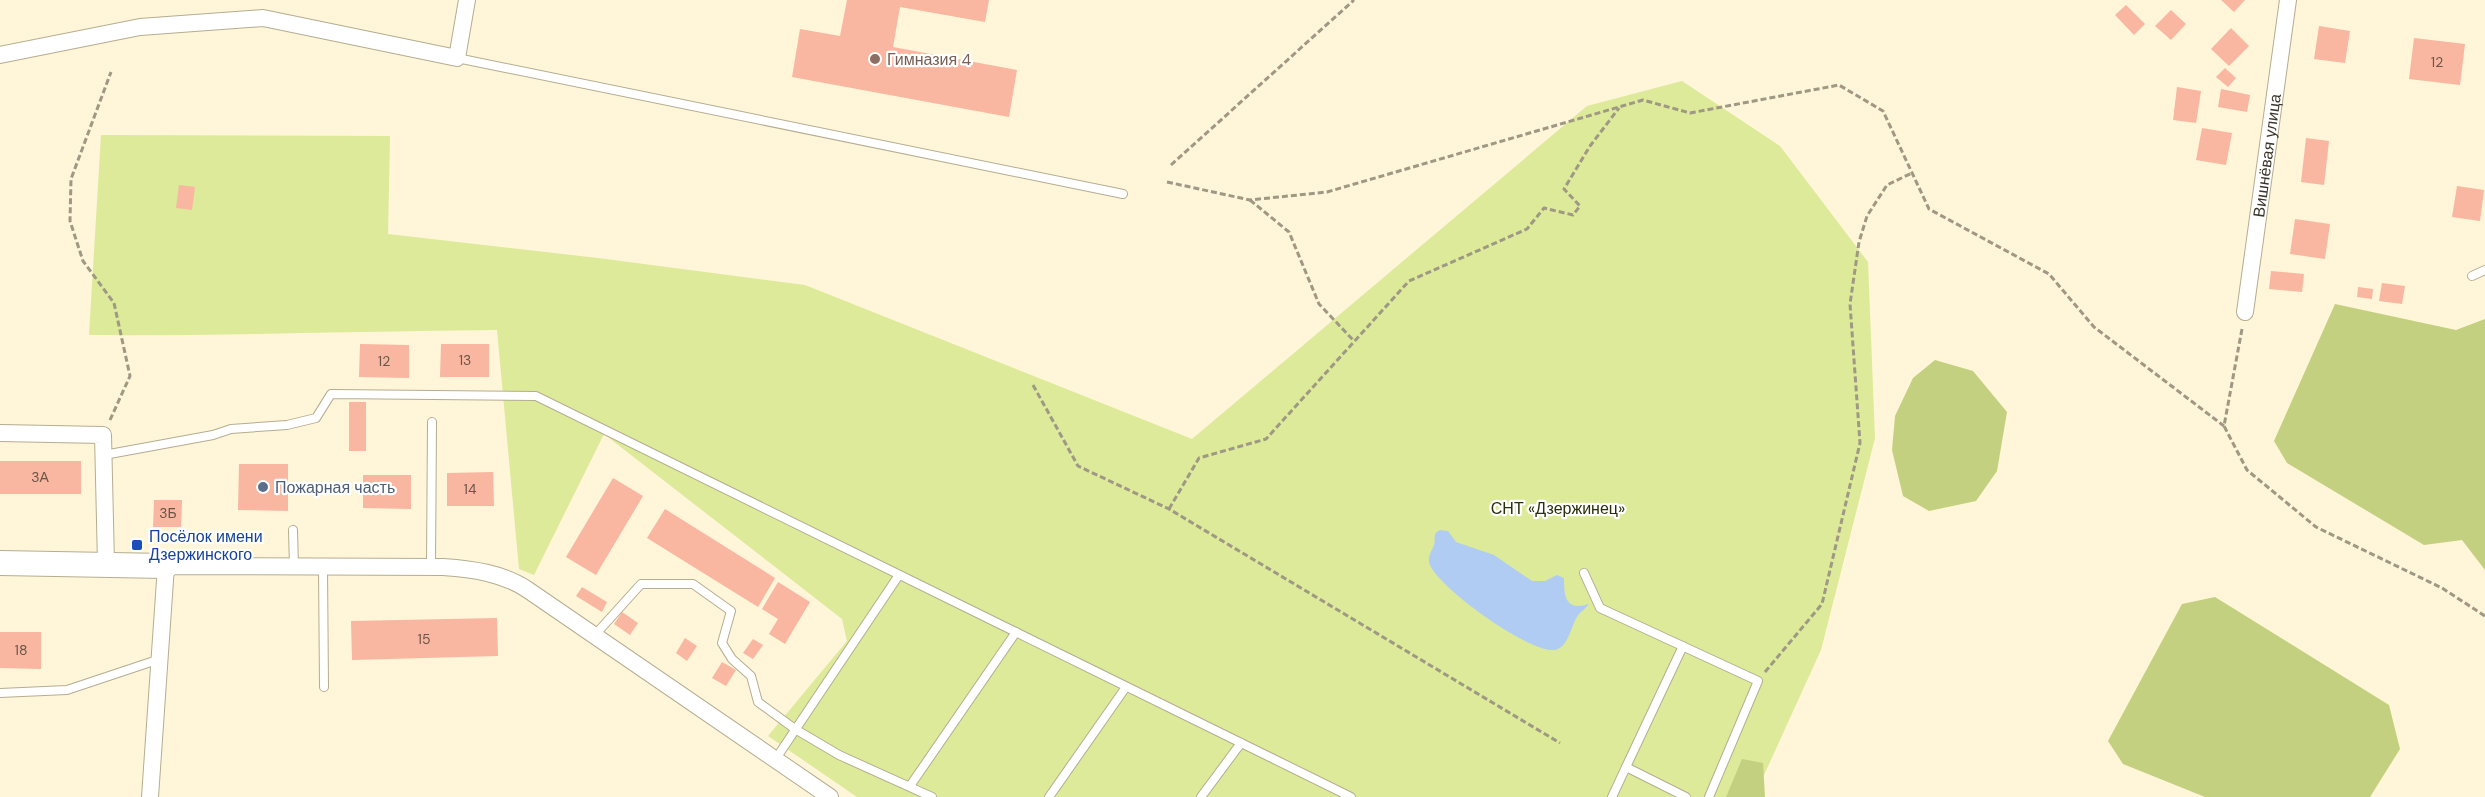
<svg xmlns="http://www.w3.org/2000/svg" width="2485" height="797" viewBox="0 0 2485 797" font-family="'DM Sans',sans-serif">
<rect width="100%" height="100%" fill="#fff5d8"/>
<path fill="#dcea99" d="M1682,81L1780,146L1868,262L1875,438L1821,650L1754,797H857L768,736L847,641L842,619L604,434L534,575L519,569L497,330C361,331 225,336 89,335L101,135L390,136L388,234L598,258L805,285L1192,439L1587,106Z"/>
<g fill="#c3d07f">
<path d="M2335,304L2456,330L2485,319V570L2462,540L2424,545L2287,463L2274,441Z"/>
<path d="M1935,360L1973,371L2007,412L1997,471L1976,501L1929,511L1903,496L1892,450L1895,416L1913,378Z"/>
<path d="M2215,597L2389,705L2400,749L2370,797H2205L2123,764L2108,741L2182,604Z"/>
<path d="M1742,759L1763,763L1765,797H1726Z"/>
</g>
<path fill="#b0ccf3" d="M1440,530L1448,531L1456,542L1494,555L1532,581H1545L1557,575L1564,578C1564,598 1566,611 1589,604C1586,608 1582,611 1579,614C1571,624 1570,643 1558,649C1538,660 1433,585 1429,562C1428,555 1432,551 1434,545C1436,537 1432,534 1440,530Z"/>
<g fill="#f9b6a0">
<path d="M847,0H989L985,22L900,7L893,47L1017,70L1009,117L792,77L800,29L840,36Z"/>
<path d="M2221,0H2245L2234,12Z"/>
<path d="M2126,5L2145,24L2134,35L2115,15Z"/>
<path d="M2171,10L2186,24L2171,40L2155,26Z"/>
<path d="M2319,26L2350,31L2345,63L2314,59Z"/>
<path d="M2231,28L2249,46L2229,66L2211,49Z"/>
<path d="M2414,38L2465,44L2460,85L2409,79Z"/>
<path d="M2225,68L2236,78L2228,87L2216,77Z"/>
<path d="M2177,87L2201,91L2196,123L2173,120Z"/>
<path d="M2221,89L2250,95L2247,112L2218,107Z"/>
<path d="M2202,128L2232,133L2226,165L2196,160Z"/>
<path d="M2306,138L2329,141L2324,185L2301,182Z"/>
<path d="M179,185L195,187L192,210L176,208Z"/>
<path d="M2457,186L2484,190L2480,221L2452,217Z"/>
<path d="M2295,219L2330,224L2325,259L2290,254Z"/>
<path d="M2271,271L2304,274L2302,292L2269,289Z"/>
<path d="M2382,283L2405,286L2402,304L2379,301Z"/>
<path d="M2358,287L2373,289L2372,299L2357,297Z"/>
<path d="M360,344L409,345V378L359,377Z"/>
<path d="M441,344H489V377H440Z"/>
<rect x="349" y="402" width="17" height="49"/>
<rect x="0" y="461" width="81" height="33"/>
<path d="M239,464H288V511L238,510Z"/>
<path d="M493,472L494,506H447V473Z"/>
<path d="M363,475H411V509L363,508Z"/>
<path d="M613,478L643,496L596,575L566,557Z"/>
<path d="M154,500H182L181,527H153Z"/>
<path d="M665,509L775,578L758,607L647,538Z"/>
<path d="M778,582L810,602L785,644L769,634L778,619L762,609Z"/>
<path d="M582,587L607,602L602,612L576,596Z"/>
<path d="M622,612L638,623L630,635L614,624Z"/>
<path d="M497,618L498,656L352,660L351,621Z"/>
<path d="M0,632H41V669L0,668Z"/>
<path d="M685,638L697,646L687,661L676,653Z"/>
<path d="M753,639L763,645L753,659L743,653Z"/>
<path d="M722,662L736,670L726,686L712,678Z"/>
</g>
<g fill="none" stroke-linecap="round" stroke-linejoin="round">
<defs>
<g id="lane">
<path d="M457,58L1123,194"/>
<path d="M2472,276L2485,270"/>
<path d="M104,455L213,435L231,429L287,425L316,418L331,394L536,396L1351,797"/>
<path d="M293,530L294,567"/>
<path d="M431,566L432,422"/>
<path d="M323,567L324,687"/>
<path d="M1584,573L1600,608L1758,681L1709,797"/>
<path d="M594,636L641,584H693L731,611L722,643L732,659L751,676L758,702L795,729L839,755L932,797"/>
<path d="M1683,646L1626,767L1686,797"/>
<path d="M0,693L67,690L160,659"/>
<path d="M775,760L899,575"/>
<path d="M910,786L1016,632"/>
<path d="M1049,797L1126,687"/>
<path d="M1201,797L1241,743"/>
<path d="M1612,797L1626,767"/>
</g>
<g id="street">
<path d="M0,55L140,27L263,18L457,58L467,0"/>
<path id="s1" d="M2245,312L2288,0"/>
<path d="M0,433L103,435L106,564"/>
<path d="M150,797L166,566L443,567C472,569 503,573 528,590L830,797"/>
</g>
<path id="secondary" d="M0,563L166,566"/>
</defs>
<use href="#lane" stroke="#b5ad91" stroke-width="10"/>
<use href="#street" stroke="#b5ad91" stroke-width="18"/>
<use href="#secondary" stroke="#b5ad91" stroke-width="26"/>
<g stroke="#9f9884" stroke-width="3" stroke-dasharray="6 3" stroke-linecap="butt">
<path d="M1171,165L1354,0"/>
<path d="M1167,182L1250,200L1327,192L1643,100L1690,113L1839,85L1883,111L1929,209L2049,274L2094,327L2224,426"/>
<path d="M1250,200L1289,232L1319,304L1354,341"/>
<path d="M2242,329L2224,426L2247,470L2316,527L2442,588L2485,616"/>
<path d="M1033,385L1078,466L1169,509L1560,743"/>
<path d="M110,420L130,376L114,303L83,261L70,221L71,179L111,72"/>
<path d="M1169,509L1199,458L1266,439L1409,281L1527,229L1544,208L1573,215L1580,206L1564,189L1590,146L1619,108"/>
<path d="M1765,672L1822,604L1860,443L1850,304L1859,242L1867,216L1887,185L1912,173"/>
</g>
<use href="#lane" stroke="#fff" stroke-width="8"/>
<use href="#street" stroke="#fff" stroke-width="16"/>
<use href="#secondary" stroke="#fff" stroke-width="24"/>
</g>
<circle fill="#8d6e63" stroke="#fff" stroke-width="2" cx="875" cy="59" r="6"/>
<circle fill="#5c6f8a" stroke="#fff" stroke-width="2" cx="263" cy="487" r="6"/>
<rect fill="#1a4fb4" stroke="#fff" stroke-width="2" x="131" y="539" width="12" height="12" rx="3"/>
<g text-anchor="middle" dominant-baseline="central" stroke-width="4.5" stroke-linejoin="round" paint-order="stroke">
<g font-size="14" fill="#6a5648">
<text x="2437" y="62">12</text>
<text x="465" y="360">13</text>
<text x="384" y="361">12</text>
<text x="40" y="477">3А</text>
<text x="470" y="489">14</text>
<text x="168" y="513">3Б</text>
<text x="424" y="639">15</text>
<text x="21" y="650">18</text>
</g>
<g font-size="16" fill="#785e54" stroke="#fff" text-anchor="start">
<text x="887" y="59">Гимназия 4</text>
</g>
<g font-size="16" fill="#3a362b" stroke="#fff">
<text stroke="none"><textPath href="#s1" startOffset="158">Вишнёвая улица</textPath></text>
</g>
<g font-size="16" fill="#4e5e75" stroke="#fff" text-anchor="start">
<text x="275" y="487">Пожарная часть</text>
</g>
<g font-size="16" fill="#292e0b" stroke="#fff">
<text x="1558" y="508">СНТ «Дзержинец»</text>
</g>
<g font-size="16" fill="#164399" stroke="#fff" text-anchor="start">
<text x="149" y="536">Посёлок имени<tspan x="149" dy="18">Дзержинского</tspan></text>
</g>
</g>
</svg>
